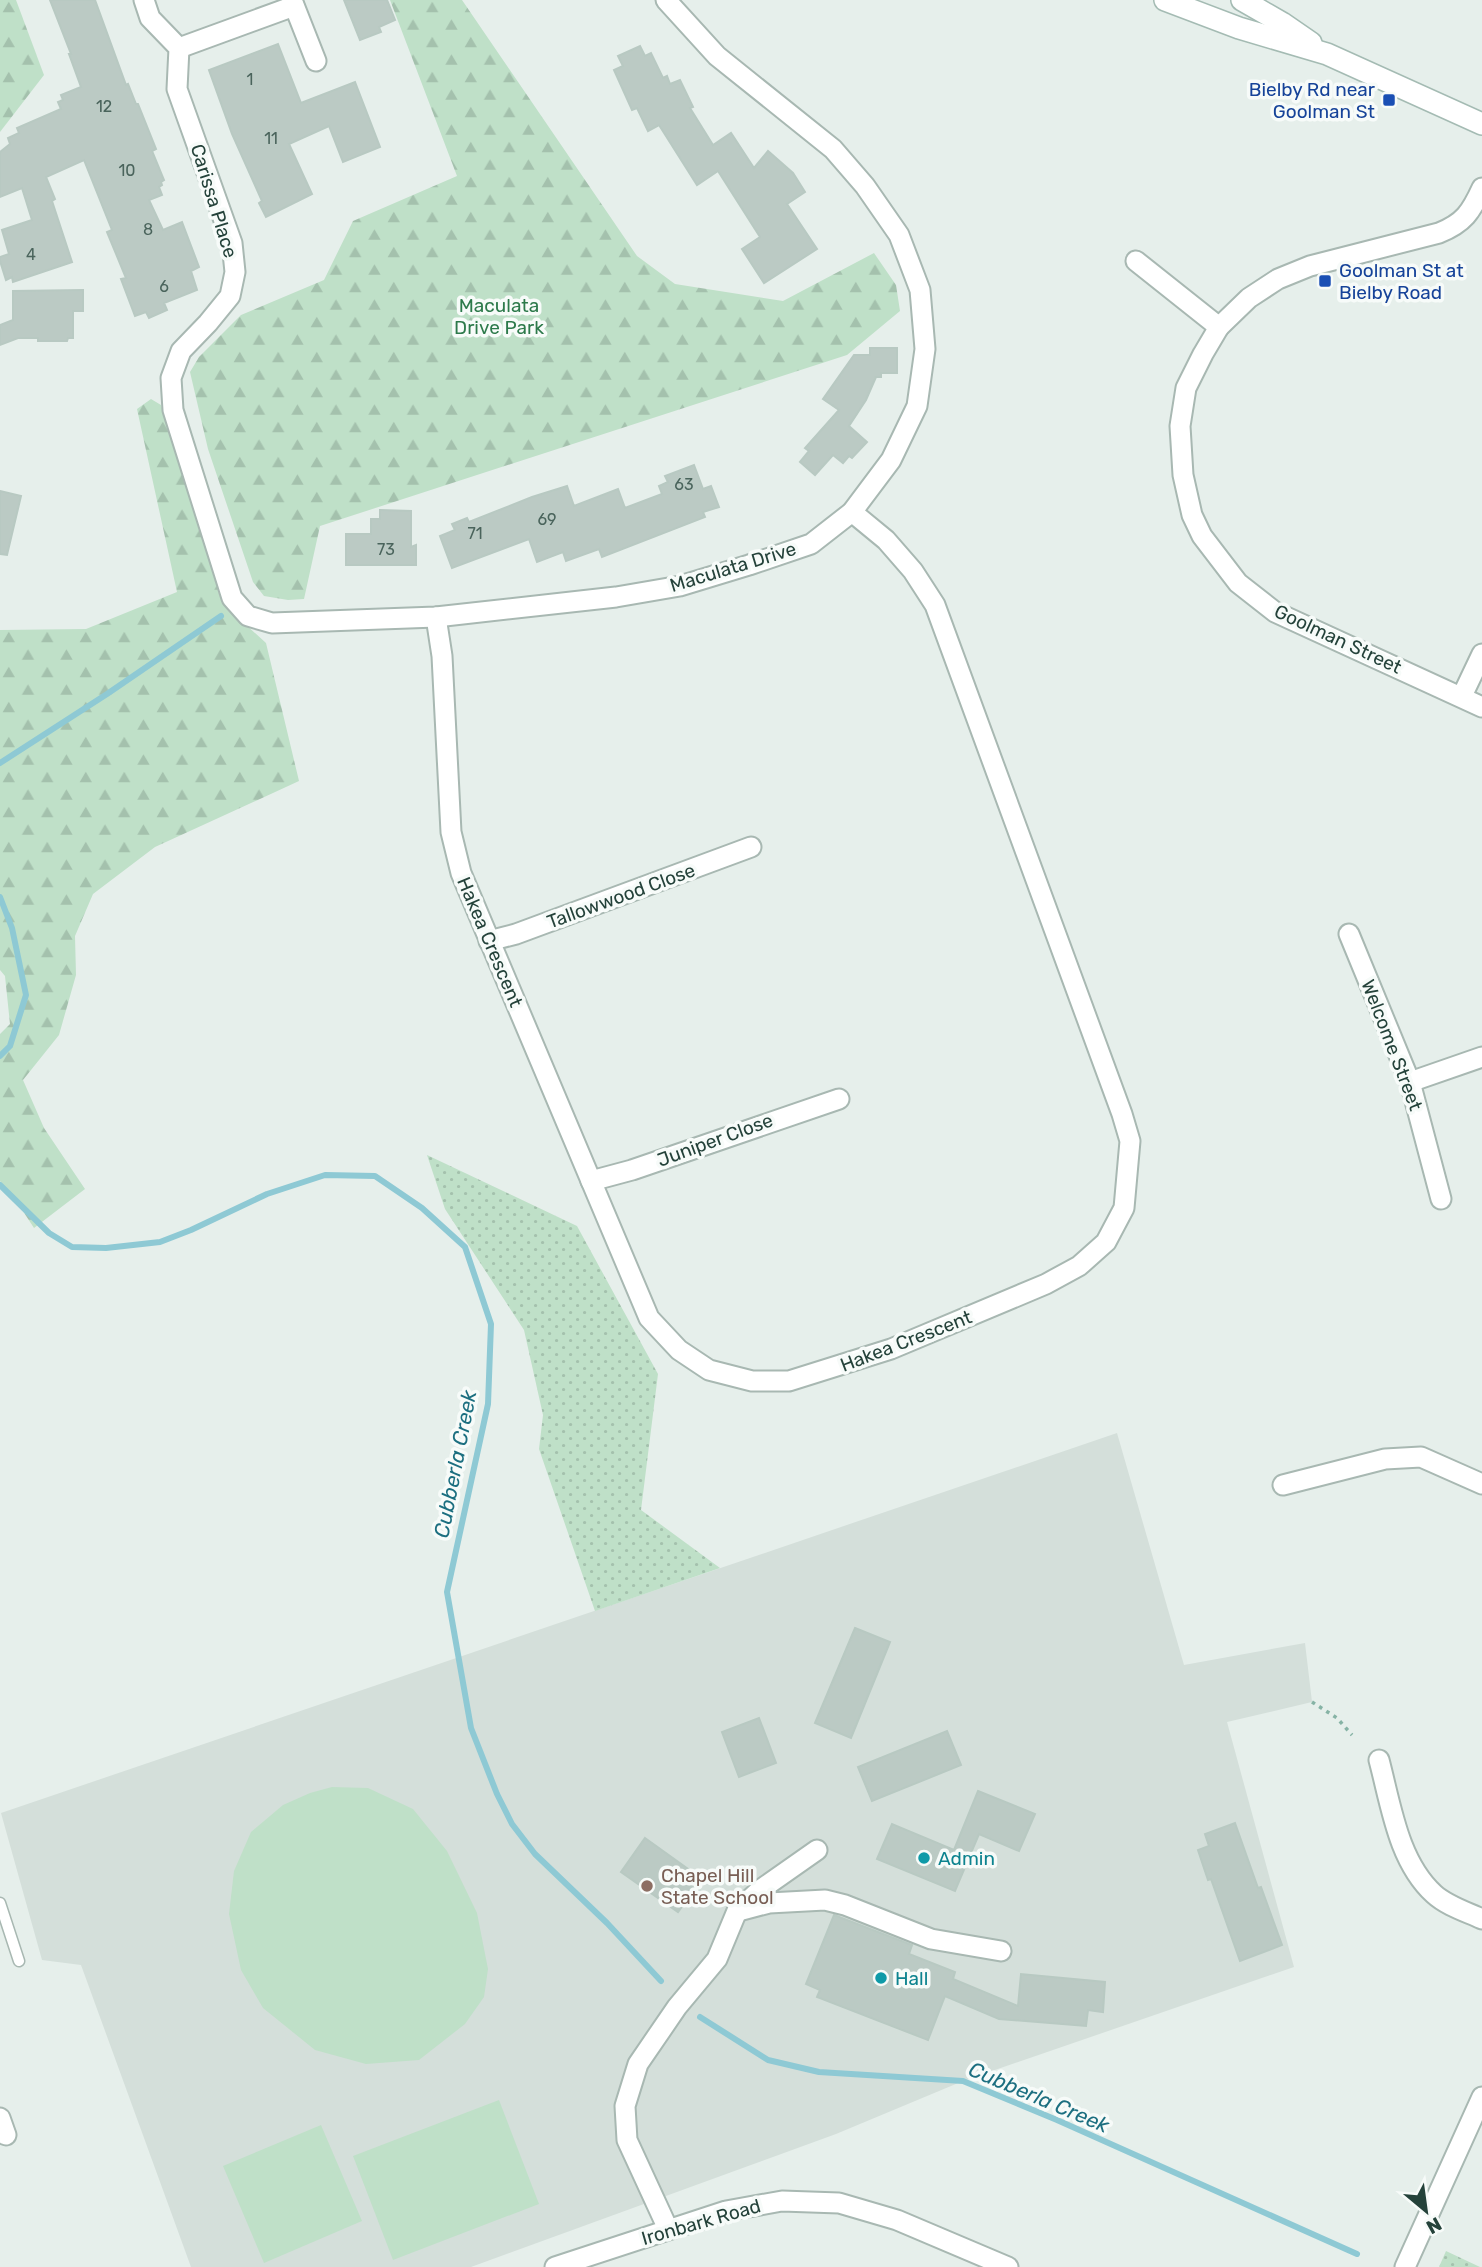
<svg xmlns="http://www.w3.org/2000/svg" width="1482" height="2267" viewBox="0 0 1482 2267" font-family="Rubik,sans-serif">
<defs>
<pattern id="forest-firs" width="22" height="20" patternUnits="userSpaceOnUse" patternTransform="scale(1.75)"><rect width="22" height="20" fill="#bfe0c8"/><path d="M5 1l3.5 6h-7zM16 11l3.5 6h-7z" fill="#a4c1ad"/></pattern>
<pattern id="park-dots" width="8" height="8" patternUnits="userSpaceOnUse" patternTransform="scale(1.75)"><rect width="8" height="8" fill="#bfe0c8"/><path d="M2 2h.1M6 6h.1" fill="none" stroke="#a4c1ad" stroke-width="1.8" stroke-linecap="round"/></pattern>
</defs>
<rect width="100%" height="100%" fill="#e6efeb"/>
<path fill="#d4dfda" d="M1117,1433L1184,1665L1305,1643L1312,1702L1227,1722L1294,1967L963,2081L836,2134L471,2267H191L81,1965L42,1960L1,1813Z"/>
<g fill="url(#forest-firs)">
<path d="M0,0H16L44,75L0,132Z"/>
<path d="M390,0H462L637,256L675,284L783,301L874,253L896,285L900,311L847,355L320,526L304,599L288,600L264,596L253,582L208,449L190,372L199,357L241,315L324,280L353,221L457,176Z"/>
<path d="M151,399L161,405L222,603L266,643L299,781L155,847L93,894L75,936L76,975L59,1035L23,1080L44,1128L85,1189L34,1228L17,1202L0,1181V1034L10,1024L5,976L0,970V630L86,629L177,592L137,409Z"/>
</g>
<g fill="url(#park-dots)">
<path d="M427,1155L577,1226L658,1374L641,1510L720,1568L595,1611L539,1449L543,1415L524,1330L445,1209Z"/>
<path d="M1446,2251L1480,2267H1439Z"/>
</g>
<g fill="#bfe0c8">
<path d="M332,1787L368,1788L413,1809L447,1851L477,1913L488,1969L484,1997L465,2024L419,2060L366,2064L315,2050L263,2008L241,1970L229,1914L234,1871L251,1832L283,1805L310,1793Z"/>
<path d="M499,2100L539,2204L393,2260L353,2156Z"/>
<path d="M321,2125L362,2221L264,2263L223,2166Z"/>
</g>
<g fill="none" stroke-linecap="round" stroke-linejoin="round">
<g stroke="#8ec9d4" stroke-width="6">
<path d="M0,763L107,694L221,616"/>
<path d="M0,897L12,928L26,995L10,1046L0,1056"/>
<path d="M0,1185L49,1233L72,1247L106,1248L160,1242L191,1230L267,1194L325,1175L375,1176L422,1208L465,1247L491,1324L488,1404L447,1592L471,1728L497,1794L512,1824L535,1854L607,1923L661,1981"/>
<path d="M700,2017L768,2060L819,2072L963,2081L1057,2120L1357,2254"/>
</g>
</g>
<g fill="#bbcac4" stroke="#b8c9c2" stroke-width="2">
<path d="M50,0H95L126,85L128,84L136,104H138L156,149L152,151L164,180L161,182L162,185L159,187L162,195L149,200L163,230L182,222L199,267L191,271L197,290L164,303L167,310L149,318L146,312L135,316L121,279L126,278L107,232L112,230L84,160L46,177L55,199L52,201L72,262L13,282L12,277L6,280L0,261V257L9,254L2,230L32,220L22,188L0,197V152L10,144L8,138L19,133L17,128L61,109L58,102L63,100L61,95L81,87L69,54H71Z"/>
<path d="M344,0H387L395,20L379,27L381,32L360,40Z"/>
<path d="M278,44L301,103L355,82L380,147L343,162L329,126L289,144L312,194L266,217L259,203L262,201L232,134L209,70Z"/>
<path d="M640,46L645,56L651,53L663,78L667,76L670,84L680,80L693,107L690,108L713,145L731,133L754,168L768,151L793,173L805,192L787,204L817,249L764,283L742,249L760,237L718,171L697,185L659,125L648,131L637,108L632,110L614,70L623,66L618,56Z"/>
<path d="M83,290V311H73V338H68L67,341H38V338H18L0,345V325L13,320V291Z"/>
<path d="M870,348H897V373H881V377H876L866,400L849,426L867,442L852,458L849,456L843,463L833,455L815,475L800,462L809,451L805,448L839,410L823,399L854,355H870Z"/>
<path d="M694,465L703,489L711,486L719,507L703,512L705,517L602,557L599,549L566,561L563,552L537,562L529,539L452,568L440,536L455,530L452,524L467,518L469,522L532,497L567,486L574,506L618,489L625,508L662,494L659,486L668,482L665,476Z"/>
<path d="M0,491L21,496L7,555L0,554Z"/>
<path d="M380,510L411,511V547L416,545V565H346V534H371V519H380Z"/>
<path d="M855,1628L890,1642L851,1738L815,1723Z"/>
<path d="M759,1718L776,1763L739,1777L722,1732Z"/>
<path d="M947,1731L961,1765L872,1801L858,1767Z"/>
<path d="M978,1791L1035,1814L1019,1851L979,1834L955,1891L877,1859L892,1824L954,1850Z"/>
<path d="M1235,1823L1258,1888L1261,1887L1282,1945L1240,1961L1211,1879L1208,1880L1198,1850L1209,1846L1205,1834Z"/>
<path d="M645,1838L702,1879L678,1912L621,1872Z"/>
<path d="M834,1915L912,1945L909,1954L955,1972L953,1979L1018,2006L1021,1974L1105,1982L1103,2012L1088,2010L1086,2026L999,2019L945,1996L928,2040L817,1997L820,1990L806,1984Z"/>
</g>
<g fill="none" stroke-linecap="round" stroke-linejoin="round">
<defs>
<path id="lane" d="M0,1903L19,1961"/>
<g id="street">
<path d="M144,0L150,18L179,48L177,89L232,243L235,272L230,296L208,323L181,351L171,378L173,410L232,598L248,616L272,623L436,617L616,597L680,586L749,565L811,544L852,512L891,460L917,406L925,349L920,290L899,235L865,186L833,149L717,56L666,0"/>
<path d="M292,0L316,61"/>
<path d="M179,48L294,6"/>
<path d="M1482,188C1471,212 1464,223 1439,233L1310,266L1278,279L1249,298L1219,327L1203,354L1186,388L1180,426L1183,475L1192,515L1202,536L1238,583L1275,612L1482,707"/>
<path d="M1136,261L1219,327"/>
<path d="M436,617L442,656L451,832L461,873L649,1318L679,1350L709,1370L752,1381H789L891,1349L1046,1284L1079,1266L1106,1242L1124,1208L1130,1141L1122,1114L935,605L913,571L886,540L852,512"/>
<path d="M1462,696L1482,654"/>
<path d="M1349,934L1410,1082L1441,1199"/>
<path d="M489,941L516,934L751,847"/>
<path d="M1410,1082L1482,1057"/>
<path d="M591,1181L632,1170L839,1099"/>
<path d="M1283,1485L1385,1459L1421,1457L1482,1484"/>
<path d="M1379,1760C1391,1805 1398,1861 1434,1894C1447,1906 1467,1912 1482,1919"/>
<path d="M742,1910L769,1903L825,1900L845,1905L931,1939L1001,1951"/>
<path d="M0,2118L6,2135"/>
<path d="M668,2229L627,2140L625,2106L638,2064L677,2007L717,1959L737,1911L760,1890L817,1850"/>
<path d="M555,2267L726,2211L782,2201L839,2203L897,2220L1008,2267"/>
<path d="M1405,2267L1482,2097"/>
</g>
<g id="secondary">
<path d="M1165,0L1239,28L1327,54L1482,124"/>
<path d="M1242,0L1282,23L1311,43"/>
</g>
</defs>
<use href="#lane" stroke="#a8b8b2" stroke-width="13"/>
<use href="#street" stroke="#a8b8b2" stroke-width="23"/>
<use href="#secondary" stroke="#a4bbb3" stroke-width="24"/>
<path stroke="#86b3a5" stroke-width="3.5" stroke-dasharray="3.5 5" stroke-linecap="butt" d="M1312,1702L1337,1718L1352,1735"/>
<use href="#lane" stroke="#fff" stroke-width="10"/>
<use href="#street" stroke="#fff" stroke-width="19"/>
<use href="#secondary" stroke="#fff" stroke-width="21"/>
</g>
<g fill="#1a4fb4" stroke="#f7fbf9" stroke-width="2.5">
<rect x="1382" y="93" width="14" height="14" rx="3.5"/>
<rect x="1318" y="274" width="14" height="14" rx="3.5"/>
</g>
<g fill="#0f9aa8" stroke="#f7fbf9" stroke-width="2.5">
<circle cx="924" cy="1858" r="7"/>
<circle cx="881" cy="1978" r="7"/>
</g>
<circle fill="#8d6e63" stroke="#f7fbf9" stroke-width="2.5" cx="647" cy="1886" r="7"/>
<g text-anchor="middle" dominant-baseline="central" stroke-width="7" stroke-linejoin="round" paint-order="stroke">
<g font-size="16" fill="#4a645c">
<text x="250" y="79">1</text>
<text x="104" y="106">12</text>
<text x="271" y="138">11</text>
<text x="127" y="170">10</text>
<text x="148" y="229">8</text>
<text x="31" y="254">4</text>
<text x="164" y="286">6</text>
<text x="684" y="484">63</text>
<text x="547" y="519">69</text>
<text x="475" y="533">71</text>
<text x="386" y="549">73</text>
</g>
<g font-size="19" fill="#164399" stroke="#f7fbf9" text-anchor="end">
<text x="1375" y="89">Bielby Rd near<tspan x="1375" dy="22">Goolman St</tspan></text>
<text x="1339" y="270" text-anchor="start">Goolman St at<tspan x="1339" dy="22">Bielby Road</tspan></text>
</g>
<g font-size="19" fill="#24423a" stroke="#f7fbf9">
<text transform="translate(214 201) rotate(73)">Carissa Place</text>
<text transform="translate(733 567) rotate(-17)">Maculata Drive</text>
<text transform="translate(1338 639) rotate(25)">Goolman Street</text>
<text transform="translate(621 896) rotate(-20)">Tallowwood Close</text>
<text transform="translate(490 942) rotate(67)">Hakea Crescent</text>
<text transform="translate(1392 1045) rotate(69)">Welcome Street</text>
<text transform="translate(715 1140) rotate(-20)">Juniper Close</text>
<text transform="translate(906 1341) rotate(-21)">Hakea Crescent</text>
<text transform="translate(701 2222) rotate(-16)">Ironbark Road</text>
</g>
<g font-size="19" fill="#2d7a4b" stroke="#f7fbf9">
<text x="499" y="305">Maculata<tspan x="499" dy="22">Drive Park</tspan></text>
</g>
<g font-size="19" fill="#0d838f" stroke="#f7fbf9" text-anchor="start">
<text x="938" y="1858">Admin</text>
<text x="895" y="1978">Hall</text>
</g>
<g font-size="19" fill="#785e54" stroke="#f7fbf9" text-anchor="start">
<text x="661" y="1875">Chapel Hill<tspan x="661" dy="22">State School</tspan></text>
</g>
<g font-size="21" font-style="italic" fill="#1c6f80" stroke="#f7fbf9">
<text transform="translate(455 1464) rotate(-79)">Cubberla Creek</text>
<text transform="translate(1039 2097) rotate(23)">Cubberla Creek</text>
</g>
</g>
<g transform="translate(1426 2211) rotate(151)" stroke="#f7fbf9" stroke-width="5" paint-order="stroke">
<path d="M0-5L12 26L0 18L-12 26Z" fill="#24423a"/>
<text y="-10" font-size="19" font-weight="bold" text-anchor="middle" fill="#24423a">N</text>
</g>
</svg>
